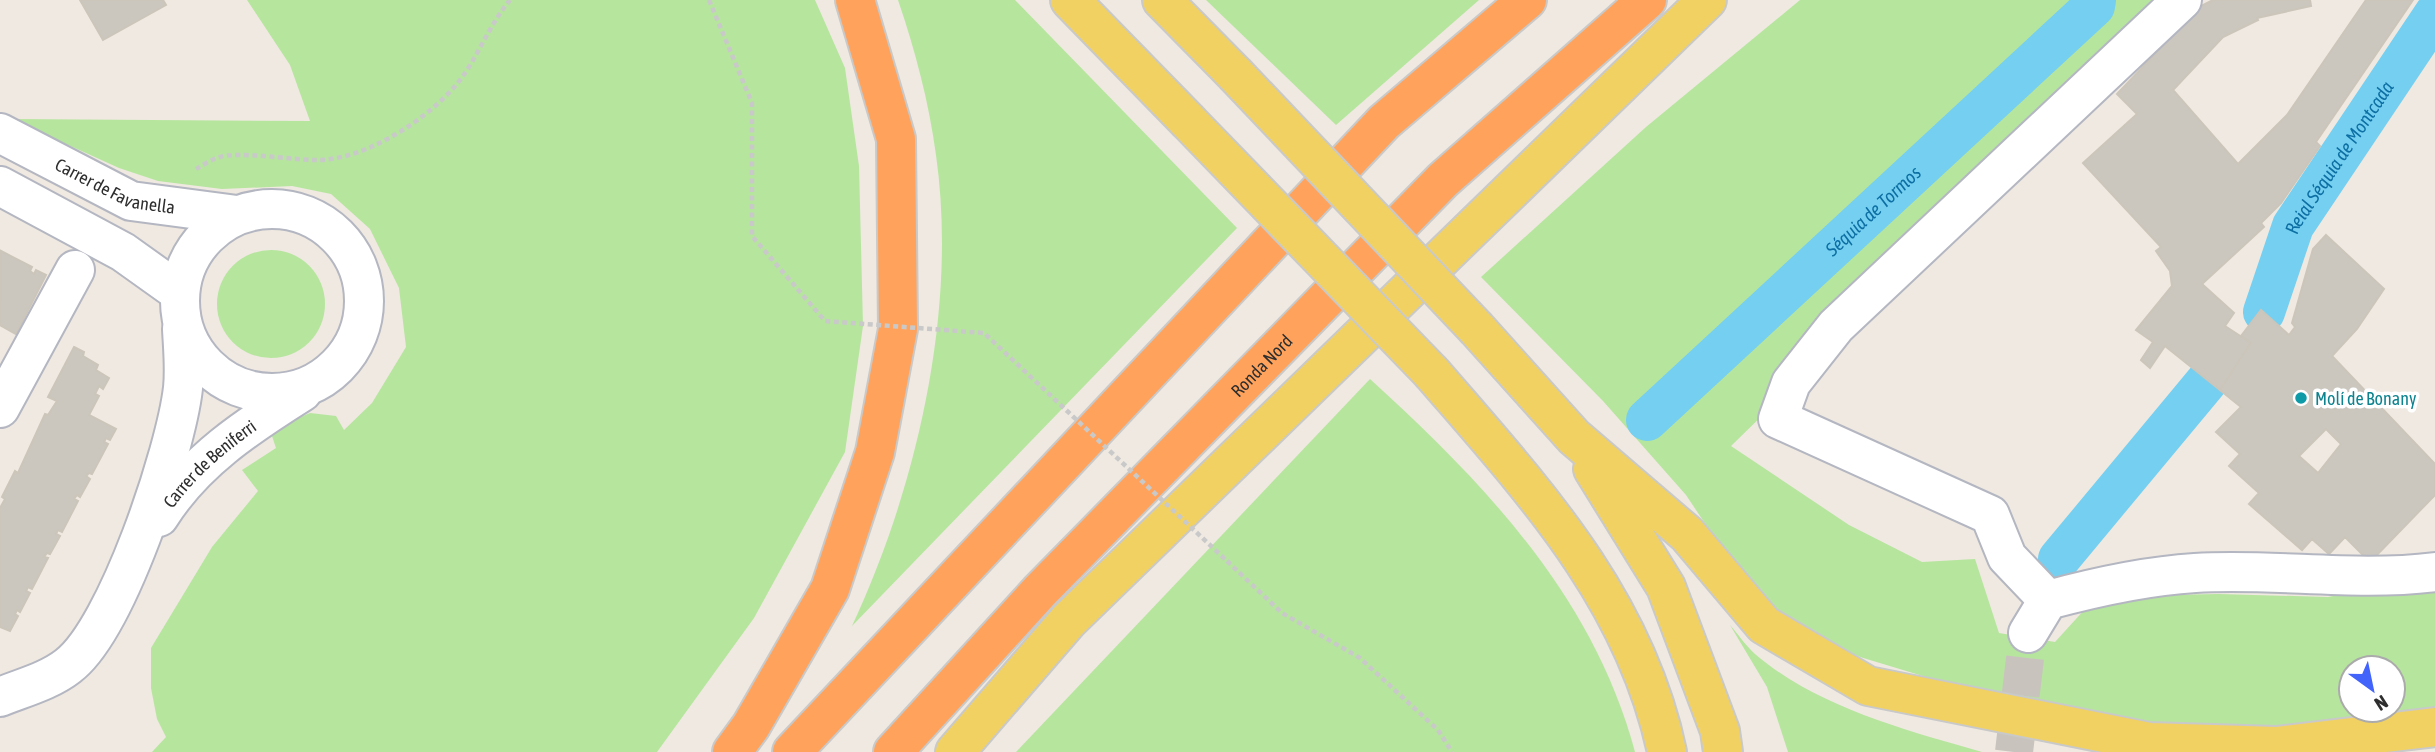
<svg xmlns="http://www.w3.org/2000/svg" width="2435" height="752" viewBox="0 0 2435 752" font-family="'Asap Condensed',sans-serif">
<rect width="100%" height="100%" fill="#efe9e1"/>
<g fill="#b6e59e" fill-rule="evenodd">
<path d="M247,0H815L845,68L859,166L863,326L845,452L754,618L657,752H152L166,737L157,719L151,688V648L212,547L258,491L242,470L276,448L270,430L310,413L336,416L344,430L372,403L406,347L399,288L370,229L331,194L292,186L222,189L158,181L119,168L11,119L310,121L290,65Z"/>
<path d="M898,0H1015L1237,228L852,626C917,487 958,309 936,155C929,102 915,50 898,0Z"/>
<path d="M1206,0H1479L1336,125Z"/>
<path d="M1800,0H2189L1731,446L1849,525L1922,562L1975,559L1999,633L2055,642L2086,608L2108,596L2219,594L2328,597L2435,576V708L2333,726L2251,730L2126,723L1969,690L1860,657L1805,633L1761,596L1730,561L1686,495L1603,401L1481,277L1646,127ZM2351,668H2393V710H2351Z"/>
<circle cx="271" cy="304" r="54"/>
<path d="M1370,379C1485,484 1593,596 1635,752H1016Z"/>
<path d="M1730,625C1738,634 1746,646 1755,654C1817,707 1905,730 1982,752H1788L1767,687Z"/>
</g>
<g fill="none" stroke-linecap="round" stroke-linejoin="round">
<g stroke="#75cff0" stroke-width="42">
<path id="s1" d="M2264,312L2293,226L2435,14"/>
<path id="s2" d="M1647,420L2094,6L2095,0"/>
<path d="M2059,559L2207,381"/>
</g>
</g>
<g fill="#cbc7bf" stroke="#cbc5ba" stroke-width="2" fill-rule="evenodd">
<path d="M80,0H163L166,5L103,40Z"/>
<path d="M2213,0H2310L2311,6L2257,18L2258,20L2223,37L2173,90L2238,164L2287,115L2366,0H2413L2316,142L2320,146L2281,203L2261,223L2264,227L2202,284L2234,313L2225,326L2251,343L2220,390L2165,346L2150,368L2141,360L2153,342L2136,330L2172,286L2170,271L2156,251L2161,247L2083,163L2137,114L2117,94L2201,6Z"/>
<path d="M2326,235L2384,289L2357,329L2332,356L2435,464V495L2370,562L2345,537L2329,554L2312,539L2302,550L2249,504L2259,493L2229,466L2240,454L2216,432L2241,407L2220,390L2251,343L2241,336L2261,310L2289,335L2295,327L2292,323L2313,249ZM2326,429L2341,444L2318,473L2299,456Z"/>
<path d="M1,251L32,267L30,271L34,274L36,270L46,275L16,334L0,325Z"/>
<path d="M74,347L84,352L83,356L98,365L96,370L109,378L103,389L99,386L95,394L99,396L89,415L116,429L110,440L106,438L104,442L108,444L92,474L89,473L86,476L90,479L80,497L77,495L74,499L78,501L62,532L58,530L56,534L60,536L50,554L47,553L44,557L48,558L32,589L28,587L26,591L30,593L20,612L17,610L15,614L18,616L10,631L0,627V508L5,499L2,497L15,471L18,473L45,414L48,415L57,401L48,397Z"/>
</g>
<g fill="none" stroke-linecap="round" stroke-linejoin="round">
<path stroke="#c8c4bd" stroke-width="38" stroke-dasharray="38 19" stroke-linecap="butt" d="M2014,752L2028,633"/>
<defs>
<g id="minor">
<path id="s3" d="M0,133L131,201L237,215"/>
<path d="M0,186L123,252L179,292"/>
<circle cx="272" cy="301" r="92"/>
<path d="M0,408L75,270"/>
<path id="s4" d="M159,517C194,461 248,426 302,392"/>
<path d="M2048,600L2007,557L1990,515L1778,419L1791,383L1836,326L2182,0"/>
<path d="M2028,633L2048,600C2096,587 2145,576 2195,573C2275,568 2355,582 2435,572"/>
<path d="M0,697C22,688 49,681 68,666C117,629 176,450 183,388C185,368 183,349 182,329"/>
</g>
<g id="major">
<path d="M1070,0L1187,120"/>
<path d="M1162,0L1235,74"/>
<path d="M1477,329L1574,437L1687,534L1764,625L1868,686L2149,742L2276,746L2435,727"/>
<path d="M1432,373C1532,489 1634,597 1667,752"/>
<path d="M1593,469L1666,587L1720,731L1723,752"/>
<path d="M955,752L1068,621L1707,0"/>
</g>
<g id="highway">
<path d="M732,752L751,726L830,589L875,452L898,329L896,139L855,0"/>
<path d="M792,752L1384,122L1527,0"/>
<path id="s5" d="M893,752L1040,591L1443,180L1647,0"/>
</g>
</defs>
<use href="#minor" stroke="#b4b7c1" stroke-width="42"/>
<use href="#major" stroke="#c9c9c9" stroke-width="42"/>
<use href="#highway" stroke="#c9c9c9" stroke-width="42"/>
<g stroke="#c9c9c9" stroke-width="4.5" stroke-dasharray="5 3.5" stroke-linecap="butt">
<path d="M196,169C203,165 212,159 220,157C239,151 293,160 316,160C366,161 438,114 465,73C481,49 491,23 510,0"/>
<path d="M1227,561L1282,613L1360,658L1438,730L1452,752"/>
</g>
<use href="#minor" stroke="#fff" stroke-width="38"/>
<use href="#major" stroke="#f2d163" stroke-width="38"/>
<use href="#highway" stroke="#ffa35c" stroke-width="38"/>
<defs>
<g id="major-bridge">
<path d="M1235,74L1477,329"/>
<path d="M1187,120L1432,373"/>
</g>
</defs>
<use href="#major-bridge" stroke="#c9c9c9" stroke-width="42" stroke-linecap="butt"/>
<path stroke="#c9c9c9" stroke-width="4.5" stroke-dasharray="5 3.5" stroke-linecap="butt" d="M709,0L752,103V236L825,321L984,333L1227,561"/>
<use href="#major-bridge" stroke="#f2d163" stroke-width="38"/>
</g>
<circle fill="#0f9aa8" stroke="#fff" stroke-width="2.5" cx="2301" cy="398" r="7"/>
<g text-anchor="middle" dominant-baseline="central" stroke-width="7" stroke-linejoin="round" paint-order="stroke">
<g font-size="18" fill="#2e2e2e" stroke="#fff">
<text stroke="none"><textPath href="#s3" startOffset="128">Carrer de Favanella</textPath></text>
<text stroke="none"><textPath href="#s5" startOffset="534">Ronda Nord</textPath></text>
<text stroke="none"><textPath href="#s4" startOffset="74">Carrer de Beniferri</textPath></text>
</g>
<g font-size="18" fill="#0d838f" stroke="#fff" text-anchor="start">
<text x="2315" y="398">Molí de Bonany</text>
</g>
<g font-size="19" font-style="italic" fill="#0d6fa3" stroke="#fff">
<text stroke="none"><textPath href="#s1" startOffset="173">Reial Séquia de Montcada</textPath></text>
<text stroke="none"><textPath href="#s2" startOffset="308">Séquia de Tormos</textPath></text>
</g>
</g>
<g transform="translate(2372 689) rotate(147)"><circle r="33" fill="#ffffff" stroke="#ababab" stroke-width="2"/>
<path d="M0-5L12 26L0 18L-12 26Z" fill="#4264fb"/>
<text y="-10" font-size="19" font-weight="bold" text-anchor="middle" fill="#2e2e2e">N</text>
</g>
</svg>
